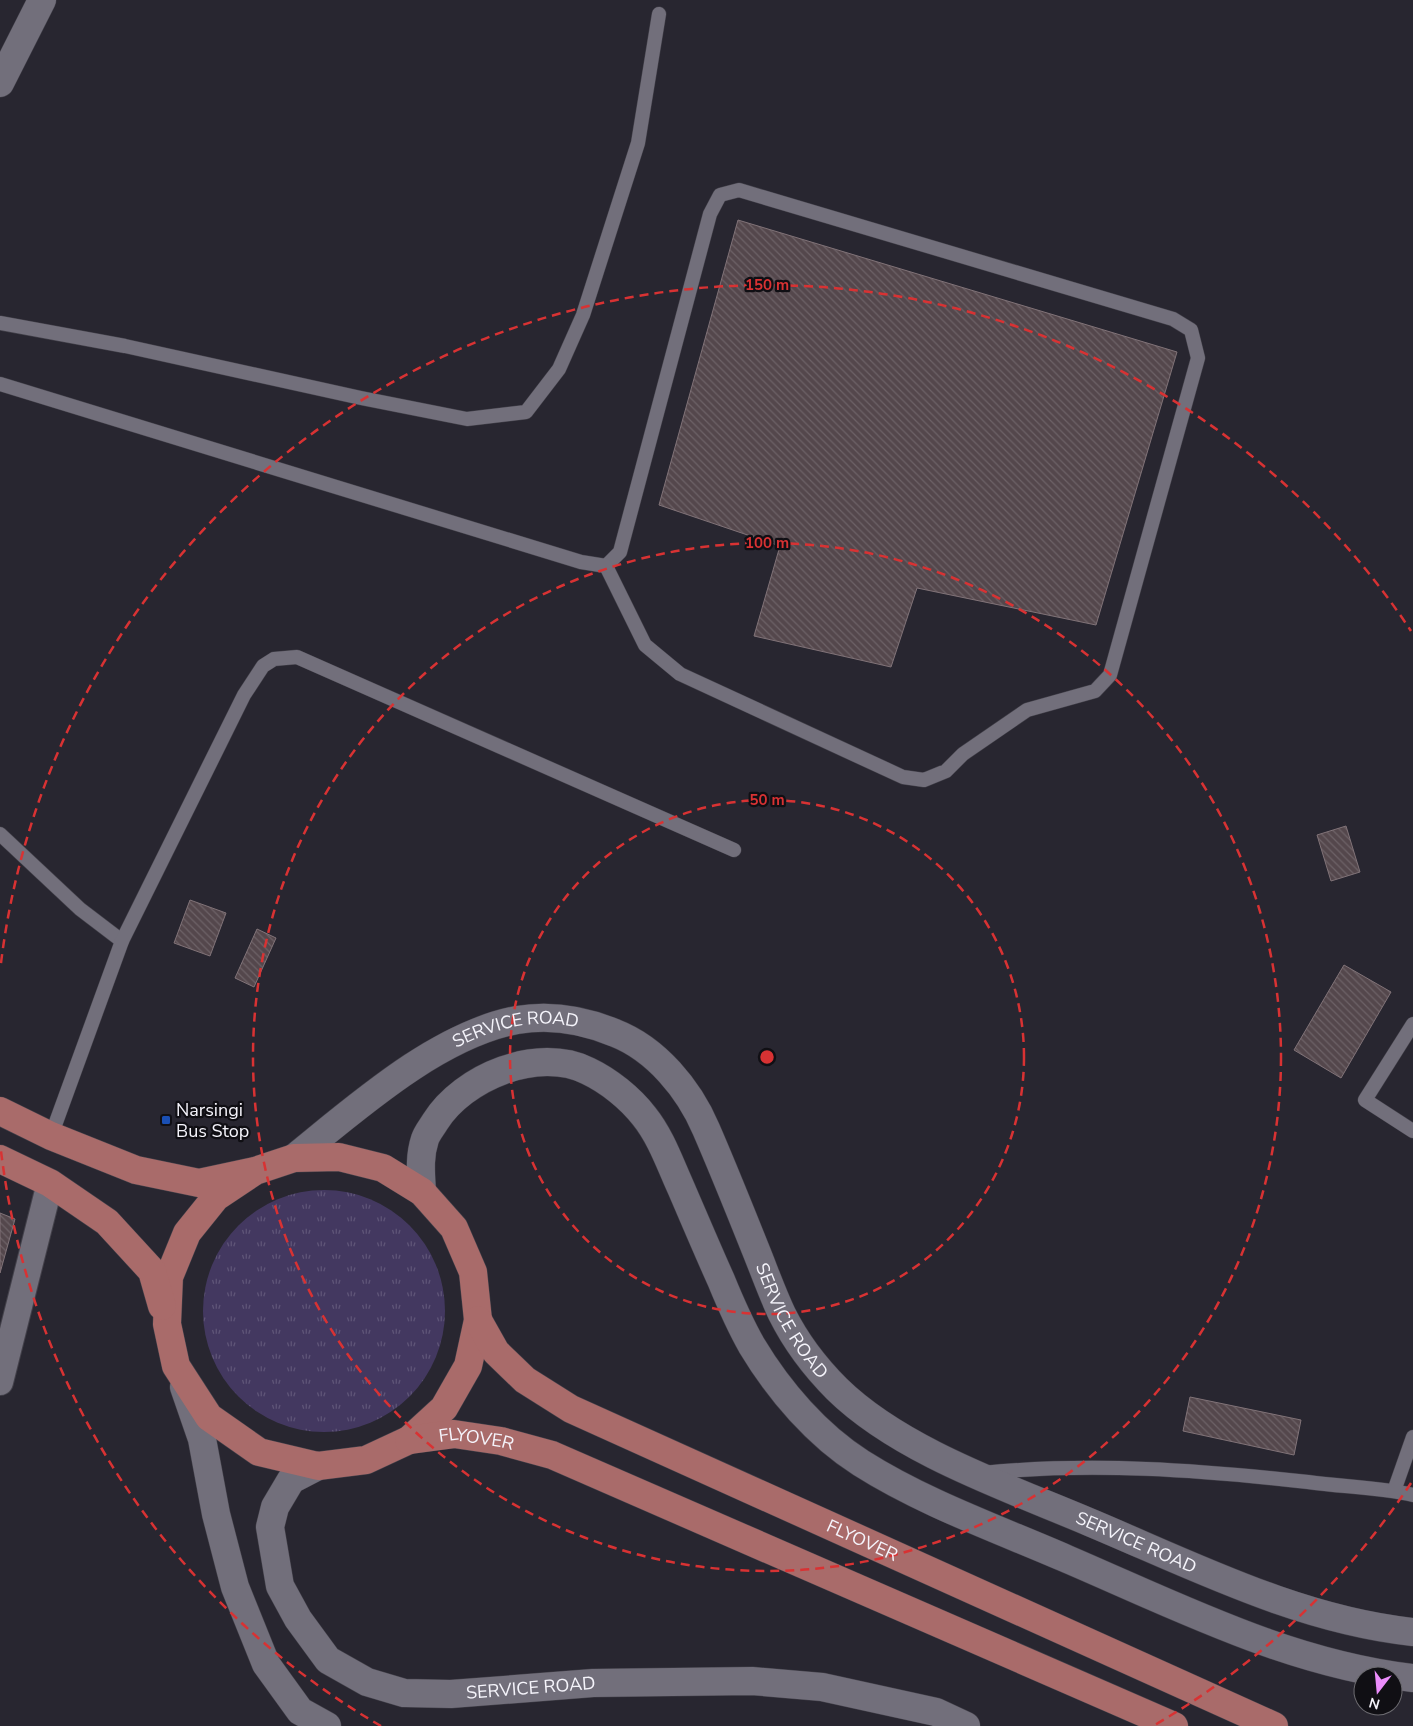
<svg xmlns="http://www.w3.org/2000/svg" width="1413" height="1726" viewBox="0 0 1413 1726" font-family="'Nunito Sans',sans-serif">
<defs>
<pattern id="grass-tufts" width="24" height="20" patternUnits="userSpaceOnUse" patternTransform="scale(1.25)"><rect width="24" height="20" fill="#433860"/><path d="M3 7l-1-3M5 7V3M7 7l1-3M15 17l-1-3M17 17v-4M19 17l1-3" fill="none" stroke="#5f5578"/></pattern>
<pattern id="building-back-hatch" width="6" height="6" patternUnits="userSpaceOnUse" patternTransform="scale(1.25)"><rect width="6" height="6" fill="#54474c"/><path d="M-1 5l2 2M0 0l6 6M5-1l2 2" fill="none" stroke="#6d6267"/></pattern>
</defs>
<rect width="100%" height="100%" fill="#282630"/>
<circle fill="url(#grass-tufts)" cx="324" cy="1311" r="121"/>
<g fill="url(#building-back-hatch)" stroke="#817378">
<path d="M738,220L1177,352L1096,625L917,588L891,667L754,636L780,546L659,505Z"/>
<path d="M1346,826L1360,872L1331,881L1317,835Z"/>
<path d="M190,900L226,913L210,956L174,943Z"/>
<path d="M257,929L276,938L254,987L235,978Z"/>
<path d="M1344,965L1391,992L1341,1078L1294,1050Z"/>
<path d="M0,1213L15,1219L0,1273Z"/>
<path d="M1190,1397L1301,1420L1294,1455L1183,1431Z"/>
</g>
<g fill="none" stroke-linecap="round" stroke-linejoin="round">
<defs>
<g id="service">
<path d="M739,190L1173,319L1191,330L1198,358L1110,675L1095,691L1027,710L963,754L946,771L924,780L903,777L680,674L645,645L606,566L620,552L710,214L720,195Z"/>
<path d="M0,323L125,346L361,398L467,419L526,412L559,369L583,315L638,143L659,14"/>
<path d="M0,384L581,562L606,566"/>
<path d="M0,834L80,909L122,941"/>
<path d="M1413,1024L1365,1100L1413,1131"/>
<path d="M51,1136L122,941L244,695L263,666L274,659L297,657L734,850"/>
<path d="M983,1473C1092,1462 1200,1470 1308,1482C1343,1487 1379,1487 1413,1495"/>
<path d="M1394,1491L1413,1437"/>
</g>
<path id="minor" d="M0,1382L50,1183"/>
<path id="tertiary" d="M0,83L42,0"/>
<g id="secondary">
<path id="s1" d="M294,1158C356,1108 437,1035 517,1020C551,1014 584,1020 615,1033C656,1049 689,1089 706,1129C723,1168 739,1208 755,1248C764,1270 772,1293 782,1314C796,1342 815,1367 837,1389C900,1451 1009,1488 1089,1522C1194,1566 1299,1620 1413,1632"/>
<path d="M422,1192C421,1174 419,1157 425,1139C427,1133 432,1127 435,1122C463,1077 538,1046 588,1071C609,1081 630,1098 644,1116C661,1137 670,1164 681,1188C694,1218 707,1249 721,1280C730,1302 740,1325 752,1346C779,1391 817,1435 861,1463C924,1503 998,1529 1067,1559C1179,1607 1290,1664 1413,1678"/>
<path d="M184,1387L202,1439L216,1514L235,1587L266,1664L300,1711L327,1726"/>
<path id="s2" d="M318,1466L291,1480L275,1507L270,1527L280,1586L298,1619L328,1660L367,1682L404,1693L451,1694L593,1683L752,1681L822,1687L936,1712L966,1726"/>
</g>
<g id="primary">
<path d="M0,1111L51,1136L136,1170L199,1183L255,1171L294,1158L339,1157L383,1168L422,1192L454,1228L473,1272L478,1320L468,1366L444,1408L409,1440L366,1460L318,1466L259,1452L209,1417L176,1366L167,1324L169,1277L187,1233L216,1197L255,1171"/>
<path d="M0,1159L50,1183L107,1222L152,1271L162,1306"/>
<path id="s3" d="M478,1320L496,1352L525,1380L571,1409L1274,1726"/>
<path id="s4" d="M409,1440L454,1434L501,1441L552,1455L1174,1726"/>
</g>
</defs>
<use href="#service" stroke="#43414a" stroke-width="15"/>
<use href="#minor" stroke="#43414a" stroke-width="28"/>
<use href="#tertiary" stroke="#43414a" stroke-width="29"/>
<use href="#secondary" stroke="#43414a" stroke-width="29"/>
<use href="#primary" stroke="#43414a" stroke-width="29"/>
<use href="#service" stroke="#726f7b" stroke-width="14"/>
<use href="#minor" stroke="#726f7b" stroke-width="26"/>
<use href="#tertiary" stroke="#726f7b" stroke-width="28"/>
<use href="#secondary" stroke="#726f7b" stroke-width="28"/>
<use href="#primary" stroke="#a96b6a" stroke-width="28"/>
</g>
<g fill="none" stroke="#d83233" stroke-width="2.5" stroke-dasharray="9 6">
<circle cx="767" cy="1057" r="257"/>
<circle cx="767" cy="1057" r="514"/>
<path d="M1411 1483A772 772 0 0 1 1153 1726M381 1726A772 772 0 0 1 1 1151M1 963A772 772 0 0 1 1411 631"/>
</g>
<rect fill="#1a4fb4" stroke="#100f14" stroke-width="2" x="161" y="1115" width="10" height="10" rx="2.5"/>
<g text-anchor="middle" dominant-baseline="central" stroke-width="4.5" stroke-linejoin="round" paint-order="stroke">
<g font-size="18" fill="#f5f4fb" stroke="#100f14">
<text stroke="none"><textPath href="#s1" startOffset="262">SERVICE ROAD</textPath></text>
<text stroke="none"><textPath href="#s1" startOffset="711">SERVICE ROAD</textPath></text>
<text stroke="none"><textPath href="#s4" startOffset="68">FLYOVER</textPath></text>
<text stroke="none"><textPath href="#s3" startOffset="451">FLYOVER</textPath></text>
<text stroke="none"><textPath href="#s1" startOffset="1132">SERVICE ROAD</textPath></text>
<text stroke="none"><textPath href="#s2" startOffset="441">SERVICE ROAD</textPath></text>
</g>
<g font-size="18" fill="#f5f4fb" stroke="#100f14" text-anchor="start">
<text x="176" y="1110">Narsingi<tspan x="176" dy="21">Bus Stop</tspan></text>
</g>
</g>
<circle cx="767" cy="1057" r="8" fill="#d83233" stroke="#100f14" stroke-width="2.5"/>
<g font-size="15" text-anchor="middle" font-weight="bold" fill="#d83233" stroke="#100f14" stroke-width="4.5" stroke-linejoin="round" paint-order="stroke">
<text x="767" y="290">150 m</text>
<text x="767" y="548">100 m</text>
<text x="767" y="805">50 m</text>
</g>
<g transform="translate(1378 1691) rotate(196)"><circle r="24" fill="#100f14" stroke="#6c6b70"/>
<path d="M0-4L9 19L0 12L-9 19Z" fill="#eb8cfb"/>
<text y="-8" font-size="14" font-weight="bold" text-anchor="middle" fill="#f5f4fb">N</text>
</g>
</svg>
